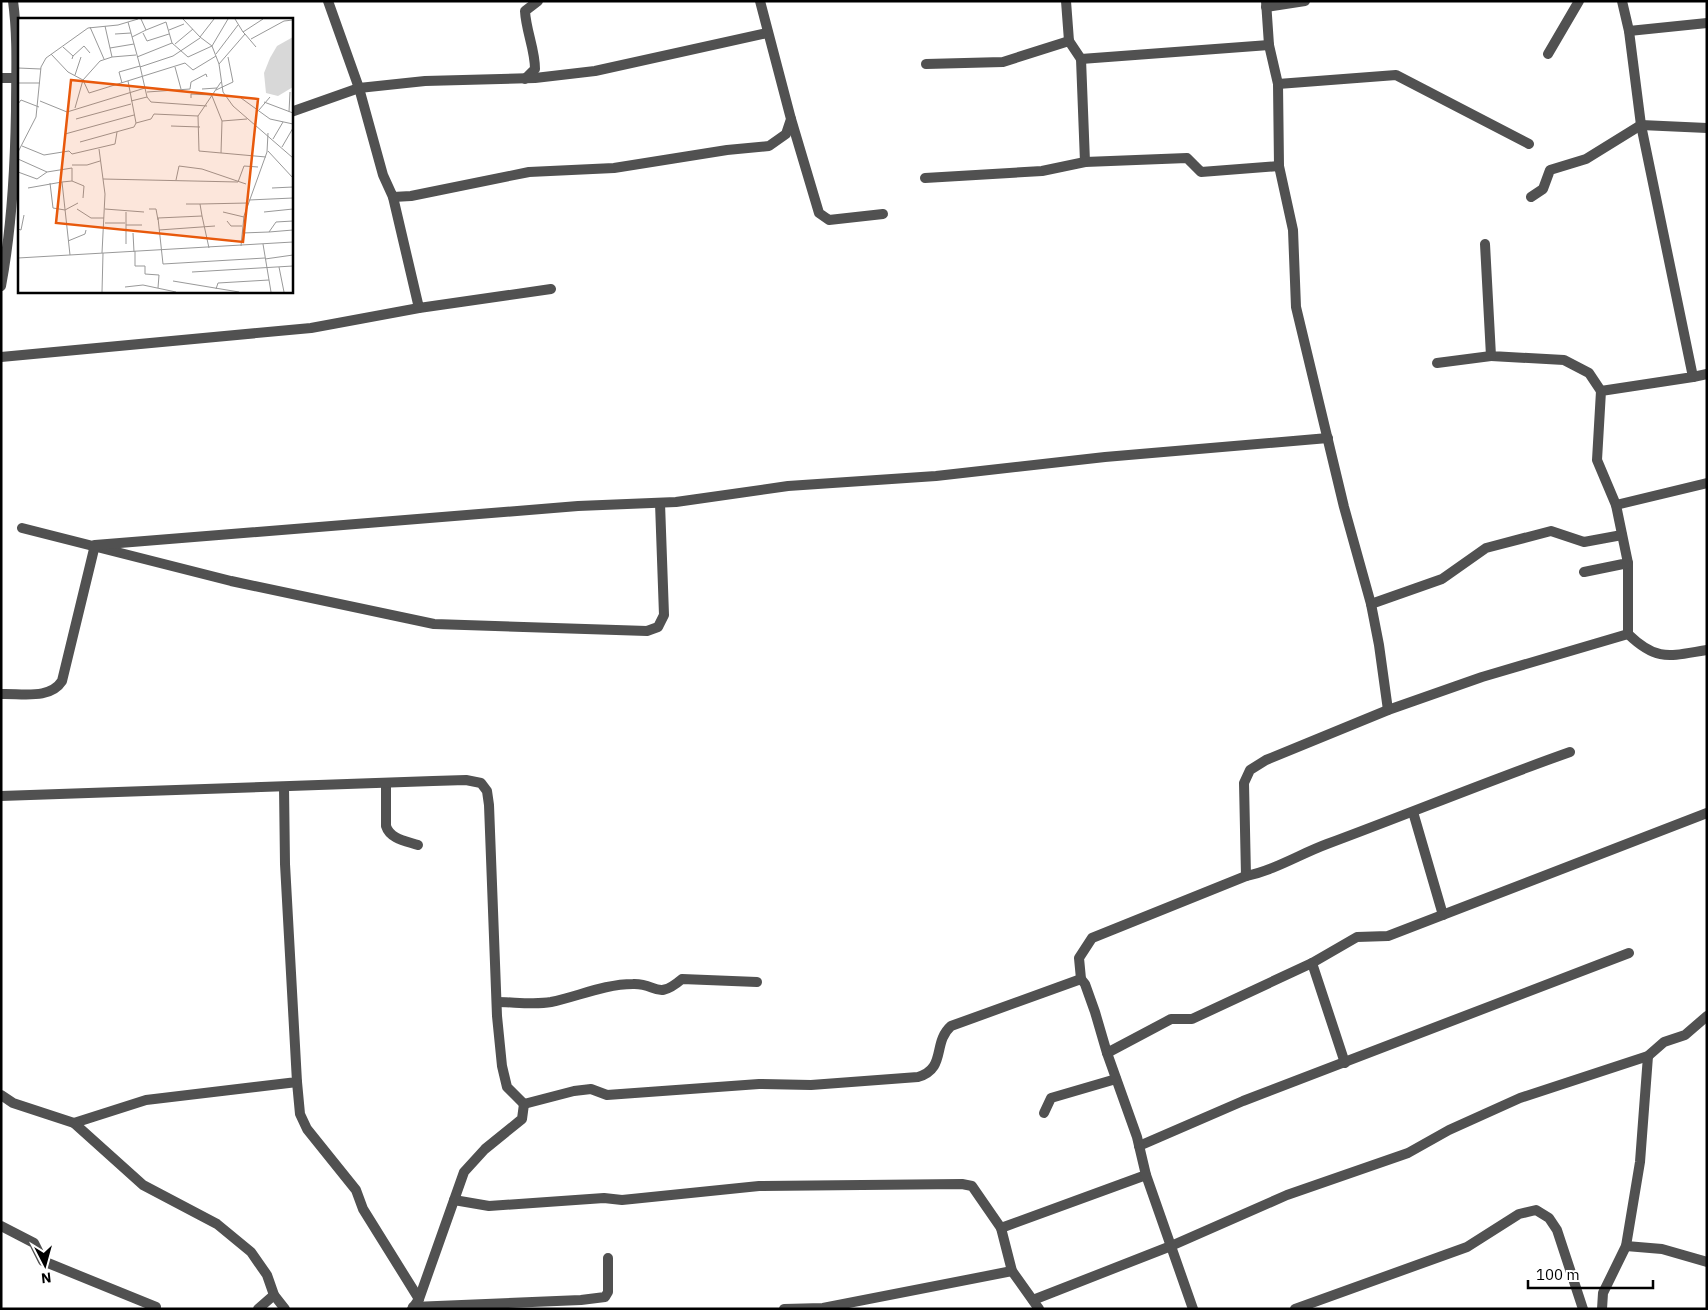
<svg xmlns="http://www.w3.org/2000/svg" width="1708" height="1310" viewBox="0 0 1708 1310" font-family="'IBM Plex Sans',sans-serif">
<rect width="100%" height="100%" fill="#fff"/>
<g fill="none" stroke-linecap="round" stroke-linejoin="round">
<g stroke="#515151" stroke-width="10">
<path d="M328,1L359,88L383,175L393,197L411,196L529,172L614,168L727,150L769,146L786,134L791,119L760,1"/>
<path d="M1066,1L1069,41"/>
<path d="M1266,1L1269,45L1278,84L1279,166L1293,230L1296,307L1344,507L1371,604L1379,645L1388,710"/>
<path d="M1622,1L1629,31L1641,125L1693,377L1601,391L1597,460L1616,505L1707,483"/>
<path d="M1266,7L1305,1"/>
<path d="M1629,31L1707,23"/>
<path d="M1548,54L1579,1"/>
<path d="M1081,59L1269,45"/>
<path d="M926,64L1003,62L1069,41L1081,59L1085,162"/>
<path d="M1,78H16"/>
<path d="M525,79L535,69C535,49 526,31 525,11L538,1"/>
<path d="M1278,84L1396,75L1529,144"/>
<path d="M291,112L359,88L425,81L535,78L595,71L767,33"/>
<path d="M791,119L819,213L829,220L883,214"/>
<path d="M925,178L1042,171L1085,162L1187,158L1201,172L1279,166"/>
<path d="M393,197L419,308L551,289"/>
<path d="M1531,197L1543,189L1550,170L1586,159L1641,125L1707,128"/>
<path d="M1485,244L1491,356L1564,360L1589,373L1601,391"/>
<path d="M1,286C12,228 15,170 16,111C16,74 18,38 13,1"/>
<path d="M1,357L311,328L419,308"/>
<path d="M1437,363L1491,356"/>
<path d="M1693,377L1707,374"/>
<path d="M22,528L231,581L434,624L647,631L658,627L664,615L660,503"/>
<path d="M1628,563V634C1657,662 1669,656 1707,650"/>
<path d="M1584,572L1628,563L1616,505"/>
<path d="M1371,604L1442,579L1486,548L1551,531L1584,542L1622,535"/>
<path d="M1,694C21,693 50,700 62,681L95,545L578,506L676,502L788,486L936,476L1105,457L1328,438"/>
<path d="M386,784V826C390,839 406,841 418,845"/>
<path d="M1,796L433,781L466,780L481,783L487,791L489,805L497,1016L502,1066L507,1087L524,1104L574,1091L591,1089L607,1095L759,1084L811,1085L918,1077C947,1068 932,1043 951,1026L1081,979"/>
<path d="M1413,812L1443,915"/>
<path d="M1246,876L1244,783L1250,770L1266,760L1388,710L1482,677L1628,634"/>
<path d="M1312,963L1345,1063"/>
<path d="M497,1002C514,1002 535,1005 551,1002C579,996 605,984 633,984C657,983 656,1001 682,979L757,982"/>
<path d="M1107,1053L1171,1019H1192L1312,963L1357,937L1388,936L1707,813"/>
<path d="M297,1082L300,1114L307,1129L356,1190L363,1209L419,1299"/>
<path d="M1,1095L13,1103L74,1123L143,1185L217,1224L251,1252L267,1275L274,1295L285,1309"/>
<path d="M1044,1113L1051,1098L1116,1079"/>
<path d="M74,1123L146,1100L297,1082L285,864L284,787"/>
<path d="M1139,1146L1243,1101L1629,953"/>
<path d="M454,1200L489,1206L604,1198L622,1200L759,1186L962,1184L972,1186L1001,1228"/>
<path d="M1,1226L34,1243L43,1261L156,1307"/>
<path d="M1626,1246L1662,1249L1707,1262"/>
<path d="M1033,1300L1171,1246L1287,1195L1408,1153L1449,1130L1520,1098L1648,1056L1664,1042L1685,1035L1707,1016"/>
<path d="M413,1307L581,1300L605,1297L608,1292V1258"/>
<path d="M258,1309L274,1295"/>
<path d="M412,1309L419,1299L464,1172L485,1149L522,1119L524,1104"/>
<path d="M784,1309L823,1308L1012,1271"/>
<path d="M1039,1309L1012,1271L1001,1228L1146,1175"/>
<path d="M1193,1309L1146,1175L1137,1137L1107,1053L1095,1012L1085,984L1081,979L1079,958L1092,938L1246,876C1275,870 1300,854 1327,844C1408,814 1488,781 1570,752"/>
<path d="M1295,1309L1467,1247L1519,1214L1536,1210L1549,1218L1557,1230L1583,1309"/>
<path d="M1602,1309L1603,1293L1626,1246L1640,1162L1648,1056"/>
</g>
</g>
<g transform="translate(18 18)">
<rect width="275" height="275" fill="#fff"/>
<path d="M275,19V69L260,78L248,75L246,55L252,40L259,28Z" fill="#d8d8d8"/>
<path fill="none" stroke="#999" stroke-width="1" d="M165,1L182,19M210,1L194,28L201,46L205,74L215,88L275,140M217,1L225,14M110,4L122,48M87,8L94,39L82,43L65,62L71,75L167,45L175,52L198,38M72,9L86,41M151,12L166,6M125,15L129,23L151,16M97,16L113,15M227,16L225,14L245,1M114,19L128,12L123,1M233,21L266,3L275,2M154,25L170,39L194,28M157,26L175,11M194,28L182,19L196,1M45,29L55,38L54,41M92,30L116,26M33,36L50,54L65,62L57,90M198,36L220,7M55,38L66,28L72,35M94,39L118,37M119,39L154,25L148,4L128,12M201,46L227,16L238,29M122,49L155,38L182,20M157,49L163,71M0,50L23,51M57,57L63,39M110,63L118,105M0,65H22M104,65L101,54L122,48L129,79L113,83M184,71L199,70M198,72L215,64L210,39M129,74L172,71L173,64L188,56L189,59M194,78L204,103M129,79L133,84L189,88M173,80V76L194,77M223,80L252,101L275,106M22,83L49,94L127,70M246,84L275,95M0,86L3,82L21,89M241,92L252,79M271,94L272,74M180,98L203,64M58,101L113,86M153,108L182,109M47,116L116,97M255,121L265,104M62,124L116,109L118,105L133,101L136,96L180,98L181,133L248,139M4,128L26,137L51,133L54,136L97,126L99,114M264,129L275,110M81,131L87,176L84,235M250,133L275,160M0,134L18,99L23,49L28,40L70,10L100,7L120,1M203,135L204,103L229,101M0,141L29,154L54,150V163L44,164L52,237M54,147H69L82,143M0,154L19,161L29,154M85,161L220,164L226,148L240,149M158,162L161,148L184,151L228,166M54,163L66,168L65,180M32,165L35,190L47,192L60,185M10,170L44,164M254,170L275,169M231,182L275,180M168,186H182L184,198M182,186L230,185M59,191L73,200H86M87,191L126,194M131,191H138L140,202M108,194V207H124M205,194L226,199M246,194L275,191M209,203L213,208H224M87,205H107M0,211L3,212L6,197M141,212L197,208M251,214L275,212M115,215L116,234M224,215L251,214L258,204L275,203M50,223L67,216L68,212M108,226V207M245,226L253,274M223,228L226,198L249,134L250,115M191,230L184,198L140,200L145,246L247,240M117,233V248H127V256L141,257L140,270M0,240L275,224M247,241L275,237M261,249L266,274M174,254L275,248M155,263L221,274M107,269L125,267L158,274M198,271L200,265L251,262M84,274L85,235"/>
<path fill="#e8590c" fill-opacity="0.15" stroke="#e8590c" stroke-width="2.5" d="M53,62L240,81L225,224L38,205Z"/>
<rect width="275" height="275" fill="none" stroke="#000" stroke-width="2.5"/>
</g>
<rect width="1708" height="1310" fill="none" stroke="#000000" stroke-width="5"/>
<g transform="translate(45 1265) rotate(174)" stroke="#ffffff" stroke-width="4" paint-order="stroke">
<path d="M0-4L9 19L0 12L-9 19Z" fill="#000000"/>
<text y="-8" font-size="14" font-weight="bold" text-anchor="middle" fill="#000000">N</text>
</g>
<path d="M1528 1280v8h125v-8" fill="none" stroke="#000000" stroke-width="2.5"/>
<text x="1536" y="1280" font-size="15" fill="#000000" stroke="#ffffff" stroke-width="4" paint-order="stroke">100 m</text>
</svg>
